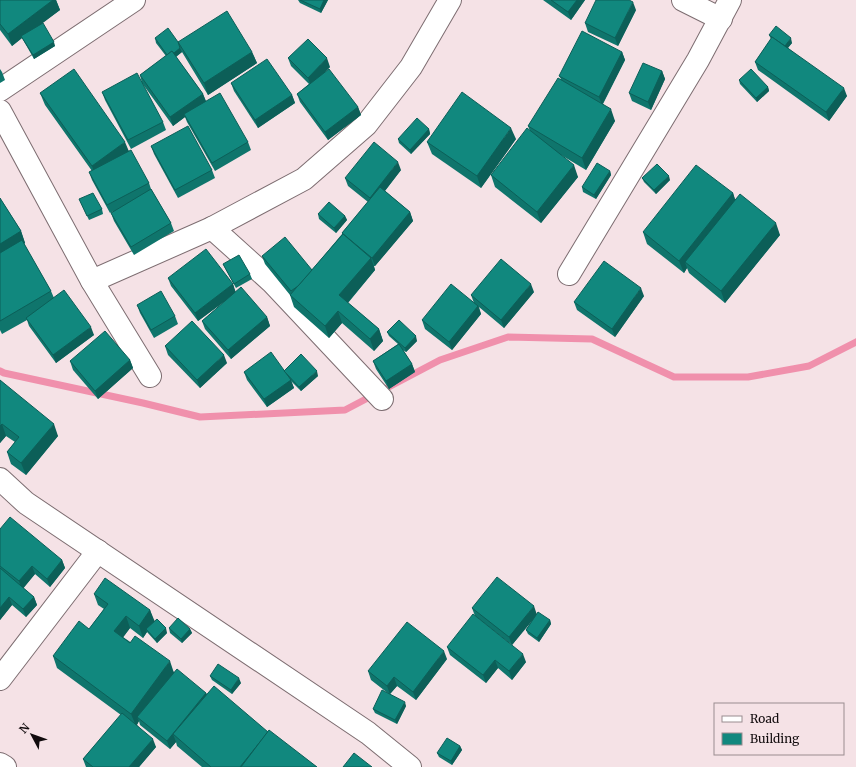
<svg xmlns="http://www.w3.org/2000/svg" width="856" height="767" viewBox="0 0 856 767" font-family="Merriweather,serif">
<rect width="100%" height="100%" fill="#f5e2e6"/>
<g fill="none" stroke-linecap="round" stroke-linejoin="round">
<path stroke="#f090ac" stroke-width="7" d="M0,371L4,373L143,403L200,417L345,410L440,360L508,337L592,339L674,377H748L809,366L856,342"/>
<defs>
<g id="street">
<path d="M683,0L721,19"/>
<path d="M0,90L134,0"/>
<path d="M0,111L92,281L150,376"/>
<path d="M212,228L272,282L382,399"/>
<path d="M569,274L698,60L730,0"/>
<path d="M92,281L212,228L304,179L366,125L411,67L450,0"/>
<path d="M0,479L26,503L368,733L410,767"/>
<path d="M0,679L98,551"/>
<path d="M0,764L5,767"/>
</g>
</defs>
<use href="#street" stroke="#7d6d71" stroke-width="24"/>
<use href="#street" stroke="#fff" stroke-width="22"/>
</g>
<g fill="#0f756c">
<path d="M0,0H56L60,10L42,23L55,46L34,59L22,38L12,46L0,30Z"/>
<path d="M298,0H328L321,13L300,3Z"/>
<path d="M543,0H585L571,20Z"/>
<path d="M636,10L618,46L588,32L585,23Z"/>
<path d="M769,35L792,43L788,48L847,96L829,121L758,70L755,62L771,39Z"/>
<path d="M155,38L178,42L252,52L257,63L208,95L182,52L176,57L203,94L206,101L248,142L251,150L215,171L187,122L185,117L173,126L142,83L140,75L166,56L156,43Z"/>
<path d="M622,52L625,60L603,104L615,121L586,170L561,155L578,177L541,223L495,187L491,175L530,131L528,126L561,79L559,76Z"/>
<path d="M288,58L330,67L325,72L358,107L361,115L328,140L300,102L297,94L309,84L291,66Z"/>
<path d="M0,69L2,72L5,80L0,83Z"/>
<path d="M662,71L665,79L651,110L632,101L629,93Z"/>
<path d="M739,80L768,87L769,91L757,102L740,84Z"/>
<path d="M231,83L292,95L295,103L258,128L234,91Z"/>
<path d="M102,92L163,122L166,130L131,149L105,100Z"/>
<path d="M40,93L129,151L149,183L151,189L171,223L174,231L134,255L114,221L111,213L114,211L110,213L92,180L89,172L92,171L45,105Z"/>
<path d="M429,129L430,134L411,154L399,143L398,139Z"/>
<path d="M516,139L481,188L432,154L427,142Z"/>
<path d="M151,146L212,170L215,178L178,198L154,154Z"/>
<path d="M401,170L385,191L410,212L413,221L375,266H374L375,270L348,303L379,329L383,341L374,351L342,323L329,338L294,307L290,295L265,264L262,256L312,270L342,234V233L368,202L348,186L345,178Z"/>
<path d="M610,171L611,175L596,199L583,192L582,187Z"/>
<path d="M642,178L670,180L656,194L644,182Z"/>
<path d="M733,193L735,200L780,235L725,303L689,273L687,268L684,273L647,244L643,232Z"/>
<path d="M0,198L21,231L25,243L24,244L51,291L54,298L94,335L56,363L29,326L27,320L2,334L0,330Z"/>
<path d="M79,199L102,209L103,214L89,220Z"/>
<path d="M318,214L345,216L347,220L336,233L319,219Z"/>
<path d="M223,264L250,274L252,279L236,288L225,268Z"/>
<path d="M168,278L233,284L235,292L267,317L270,326L231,359L205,329L202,321L233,295L198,321L171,286Z"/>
<path d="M534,292L504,328L479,307L481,314L452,350L425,329L422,320L474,303L471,295Z"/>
<path d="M644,296L615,337L577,310L574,302Z"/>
<path d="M137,305L175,316L178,324L154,338L140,313Z"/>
<path d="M387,332L417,341L406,352L403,350L412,364L415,372L389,389L376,369L373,361L398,344L389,336Z"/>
<path d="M165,346L227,363L200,388L168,355Z"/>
<path d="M130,360L133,368L98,399L73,370L70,361Z"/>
<path d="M284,371L318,376L301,391L291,381L294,388L267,407L247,380L244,372Z"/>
<path d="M0,380L58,436L26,475L11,464L7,452L15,442L6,436L0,443Z"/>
<path d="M0,529L62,560L65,568L50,587L35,574L23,588L34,597L37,605L26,617L12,605L0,620Z"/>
<path d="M94,594L150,610L154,622L167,633L157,643L147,632L143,638L130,628L123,637L174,672L206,693L207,694L268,732L317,767H202L177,746L176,742L170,749L140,725L139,721L137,725L156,747L139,767H86L83,759L121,715L57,668L53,656L89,629L104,609L98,605Z"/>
<path d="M472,608L537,614L550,620L551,624L539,642L528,634L526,630L535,616L512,645L475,616Z"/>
<path d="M169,628L190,629L192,633L182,643L170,633Z"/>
<path d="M447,647L526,662L512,680L498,668L486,683L450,655Z"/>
<path d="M447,659L416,700L397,686L390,694L406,706L397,724L375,713L373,709L389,694L371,680L368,671Z"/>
<path d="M210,676L241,683L232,694L212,680Z"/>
<path d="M460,746L462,750L452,765L439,757L437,753Z"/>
</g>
<g fill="#0c5f58">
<path d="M53,0H56L60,10L23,38L21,36L22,38L12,46L8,34Z"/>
<path d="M324,0H328L321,13L320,9Z"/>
<path d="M577,0H585L571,20L568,12Z"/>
<path d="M633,2L636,10L618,46L615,38Z"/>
<path d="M791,38L792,43L785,51L784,47Z"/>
<path d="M54,42L55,46L34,59L33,55Z"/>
<path d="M180,48L182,52L170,61L169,57Z"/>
<path d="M252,52L257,63L208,95L204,83Z"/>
<path d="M622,52L625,60L602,105L599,97Z"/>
<path d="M327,58L330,67L311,86L308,78Z"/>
<path d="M662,71L665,79L651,110L648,102Z"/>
<path d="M768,87L769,91L757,102L756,98Z"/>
<path d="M844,88L847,96L829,121L826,112Z"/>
<path d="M203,94L206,102L184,114L185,117L173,126L170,117Z"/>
<path d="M292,95L295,103L258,128L255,120Z"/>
<path d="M358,107L361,115L328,140L325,132Z"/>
<path d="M611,109L615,121L586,170L582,158Z"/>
<path d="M511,128L516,139L481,188L477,176Z"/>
<path d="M429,129L430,134L411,154L410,150Z"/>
<path d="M125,142L130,154L96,178L92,166Z"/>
<path d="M398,162L401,170L373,206L370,198Z"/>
<path d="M574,165L578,177L541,223L537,212Z"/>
<path d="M610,171L611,175L596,199L594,195Z"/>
<path d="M669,176L670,180L656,194L654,190Z"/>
<path d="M733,193L737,205L685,262L687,268L684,273L679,261Z"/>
<path d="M410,212L413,221L375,266L372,258Z"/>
<path d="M345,216L347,220L336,233L334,228Z"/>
<path d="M776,223L780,235L725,303L721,291Z"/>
<path d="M21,231L25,243L0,259V244Z"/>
<path d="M371,258L375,270L344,307L339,295Z"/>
<path d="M233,284L236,293L198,321L195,313Z"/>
<path d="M531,284L534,292L504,328L501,320Z"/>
<path d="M641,288L644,296L615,337L612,329Z"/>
<path d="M478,306L481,314L452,350L449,342Z"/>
<path d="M338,311L342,323L329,338L325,326Z"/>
<path d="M267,317L270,326L231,359L228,350Z"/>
<path d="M91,327L94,335L56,363L53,355Z"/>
<path d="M379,329L383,341L374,351L370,339Z"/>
<path d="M416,336L417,341L406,352L405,348Z"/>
<path d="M224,355L227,363L200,388L197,380Z"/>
<path d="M130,360L133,368L98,399L95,391Z"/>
<path d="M412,364L415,372L389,389L386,381Z"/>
<path d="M317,371L318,376L301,391L299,387Z"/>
<path d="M291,380L294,388L267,407L264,399Z"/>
<path d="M2,424L6,436L0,443V426Z"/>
<path d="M54,424L58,436L26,475L21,463Z"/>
<path d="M62,560L65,568L50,587L47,579Z"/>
<path d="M32,566L35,574L22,590L19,581Z"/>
<path d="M9,597L12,605L0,620V608Z"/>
<path d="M34,597L37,605L26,617L23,609Z"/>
<path d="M534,606L537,615L512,645L509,637Z"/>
<path d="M150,610L155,622L146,629L147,632L143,638L139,626Z"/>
<path d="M126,616L130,628L119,643L114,631Z"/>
<path d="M550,620L551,624L539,642L537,638Z"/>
<path d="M166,628L167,633L157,643L155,639Z"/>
<path d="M190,629L192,633L182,643L181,639Z"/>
<path d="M444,651L447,659L416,700L413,692Z"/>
<path d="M523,654L526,662L512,680L509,671Z"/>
<path d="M495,660L498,668L486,683L483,675Z"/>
<path d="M170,661L174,673L137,717L139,721L136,726L131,714Z"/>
<path d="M394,677L397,686L390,694L387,686Z"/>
<path d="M239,678L241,683L232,694L231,690Z"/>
<path d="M206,693L209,701L173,734L176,742L170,749L167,741Z"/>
<path d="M405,702L406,706L397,724L395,720Z"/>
<path d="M153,739L156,747L139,767H129Z"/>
<path d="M460,746L462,750L452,765L451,761Z"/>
</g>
<g fill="#11887e" stroke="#0c5f58">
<path d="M0,0H53L8,34L0,24Z"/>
<path d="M300,0H324L320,9Z"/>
<path d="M551,0H577L568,12Z"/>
<path d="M596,0H629L633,2L615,38L585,23Z"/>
<path d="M227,11L252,52L204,83L178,42Z"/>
<path d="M43,23L54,42L33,55L21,36Z"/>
<path d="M776,26L791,38L785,46L769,35Z"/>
<path d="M168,28L178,42L180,48L174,53L172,51L167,55L155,38Z"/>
<path d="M582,31L622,52L599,97L559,76Z"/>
<path d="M772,37L844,88L826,112L755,62Z"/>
<path d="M308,39L327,58L308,78L288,58Z"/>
<path d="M172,51L203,94L170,117L140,75Z"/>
<path d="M267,59L292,95L255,120L231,83Z"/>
<path d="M643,63L662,71L648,102L629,93Z"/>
<path d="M74,69L125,142L92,166L40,93Z"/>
<path d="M329,69L358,107L325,132L297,94Z"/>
<path d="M751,69L768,87L756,98L739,80Z"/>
<path d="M137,73L163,122L128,140L102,92Z"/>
<path d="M558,78L611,109L582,158L528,126Z"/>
<path d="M462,92L511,128L477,176L427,142Z"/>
<path d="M220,93L248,142L212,163L184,114Z"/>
<path d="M417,118L429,129L410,150L398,139Z"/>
<path d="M188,126L212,170L175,190L151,146Z"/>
<path d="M527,128L574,165L537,212L491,175Z"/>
<path d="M374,142L398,162L370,198L345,178Z"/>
<path d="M131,150L149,183L107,205L89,172Z"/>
<path d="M597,163L610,171L594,195L582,187Z"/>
<path d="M657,164L669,176L654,190L642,178Z"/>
<path d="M696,165L733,193L679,261L643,232Z"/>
<path d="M380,187L410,212L372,258L342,233Z"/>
<path d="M151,189L171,223L131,247L111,213Z"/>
<path d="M93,193L102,209L87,216L79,199Z"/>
<path d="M740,194L776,223L721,291L685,262Z"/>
<path d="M0,198L21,231L0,244Z"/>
<path d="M329,202L345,216L334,228L318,214Z"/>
<path d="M343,234L371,258L339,295L379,329L370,339L338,311L325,326L290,295Z"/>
<path d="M285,237L312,270L298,286L291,291L262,256Z"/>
<path d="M22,240L51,291L0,321V253Z"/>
<path d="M206,249L233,284L195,313L168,278Z"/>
<path d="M239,255L250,274L234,284L223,264Z"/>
<path d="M501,259L531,284L501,320L471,295Z"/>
<path d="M604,261L641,288L612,329L574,302Z"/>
<path d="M451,284L478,306L449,342L422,320Z"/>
<path d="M241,287L267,317L228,350L202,321Z"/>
<path d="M64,290L91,327L53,355L26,318Z"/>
<path d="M161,291L175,316L151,330L137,305Z"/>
<path d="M399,320L416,336L405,348L387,332Z"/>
<path d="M192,321L224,355L197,380L165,346Z"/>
<path d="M105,331L130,360L95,391L70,361Z"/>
<path d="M399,344L412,364L386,381L373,361Z"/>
<path d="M271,352L291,380L264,399L244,372Z"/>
<path d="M301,354L317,371L299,387L284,371Z"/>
<path d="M0,380L54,424L21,463L7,452L19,437L2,424L0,426Z"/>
<path d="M10,517L62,560L47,579L32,566L19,581L0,566V529Z"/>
<path d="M0,568L34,597L23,609L9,597L0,608Z"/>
<path d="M497,577L534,606L509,637L472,608Z"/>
<path d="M105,578L150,610L139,626L126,616L114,631L130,643L135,636L170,661L131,714L53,656L79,621L89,629L108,604L94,594Z"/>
<path d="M538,612L550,620L537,638L526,630Z"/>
<path d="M473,614L523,654L509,671L495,660L483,675L447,647Z"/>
<path d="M178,618L190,629L181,639L169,628Z"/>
<path d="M157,619L166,628L155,639L146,629Z"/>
<path d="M407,622L444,651L413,692L394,677L387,686L368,671Z"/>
<path d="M218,664L239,678L231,690L210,676Z"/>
<path d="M177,669L206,693L167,741L137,717Z"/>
<path d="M214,686L268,732L240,767H211L173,734Z"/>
<path d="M382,690L405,702L395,720L373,709Z"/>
<path d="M122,713L153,739L129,767H93L83,759Z"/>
<path d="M269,730L317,767H241Z"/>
<path d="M447,738L460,746L451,761L437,753Z"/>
<path d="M354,753L372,767H343Z"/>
</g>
<rect x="714" y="703" width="130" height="52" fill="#f5e2e6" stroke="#9a8c8f"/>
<rect x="722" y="716" width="20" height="6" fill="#ffffff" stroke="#9a8c8f"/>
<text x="750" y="723" font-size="12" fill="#110b0d">Road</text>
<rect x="722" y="733" width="20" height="12" fill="#11887e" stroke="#9a8c8f"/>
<text x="750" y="743" font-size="12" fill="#110b0d">Building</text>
<g transform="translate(32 735) rotate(311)" stroke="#f5e2e6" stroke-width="3" paint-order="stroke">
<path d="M0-3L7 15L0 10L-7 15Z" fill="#110b0d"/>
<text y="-6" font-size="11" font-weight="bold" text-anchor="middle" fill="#110b0d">N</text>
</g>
</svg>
